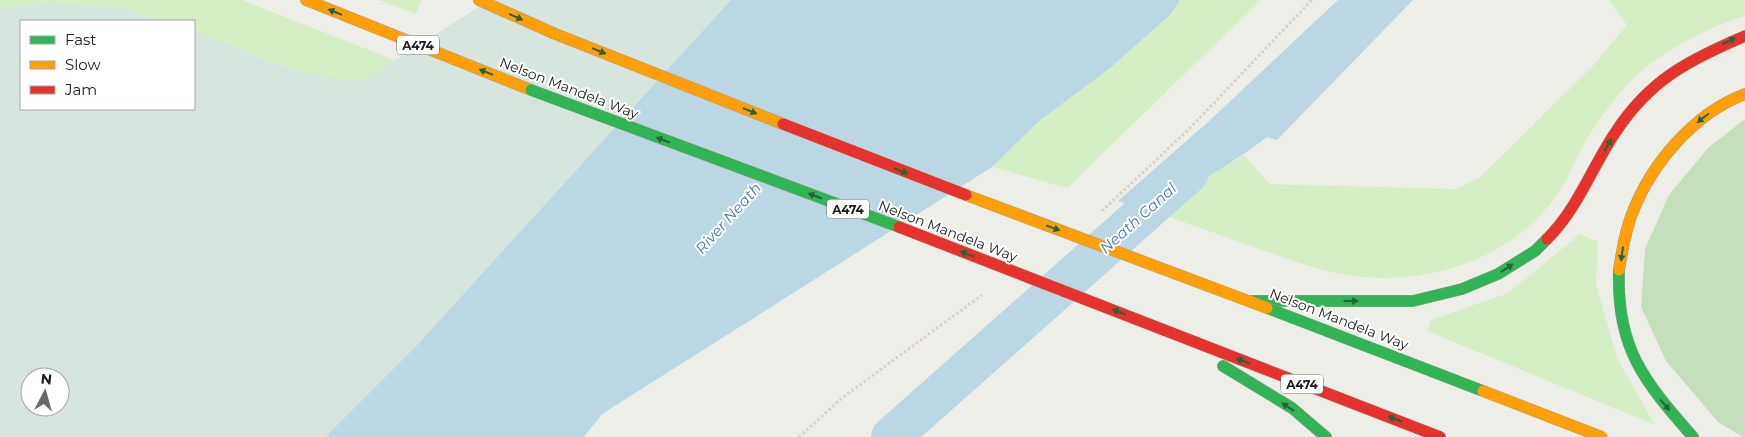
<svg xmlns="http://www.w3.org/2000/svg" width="1745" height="437" viewBox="0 0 1745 437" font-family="Montserrat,sans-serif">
<rect width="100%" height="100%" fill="#eeeee9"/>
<g fill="#d6eec6">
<path d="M0,0H242L397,61C387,67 375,78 363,81C332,90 227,44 194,31V21H165L120,8L52,3L0,8Z"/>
<path d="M379,0H421L416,14Z"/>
<path d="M1180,0H1261L1067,188L992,167L1039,121L1110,68L1171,14Z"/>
<path d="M1609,0H1745V16C1712,26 1675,45 1648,66C1623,85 1602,115 1585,142C1577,155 1572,169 1565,182C1524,255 1433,287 1353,276C1322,272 1291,260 1262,250C1226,237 1191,225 1155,212L1185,189L1244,155L1270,184L1456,189L1480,177L1592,67L1627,25Z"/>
<path d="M1580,234L1598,242L1596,285L1618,360L1655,425L1427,331L1431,320L1508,293Z"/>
</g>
<path fill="#c5dfbc" d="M1745,119V437H1743L1718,422L1666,361L1641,307L1645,249L1669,195L1708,148Z"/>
<path fill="#d6e6df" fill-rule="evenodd" d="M489,0H732L419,343L325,437H0V8L52,3L120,8L165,21H21V109H194V31C248,52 304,80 363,81ZM30,377H60V407H30Z"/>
<g fill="#bad7e3">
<path d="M731,0H1180L1171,14L1110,68L1039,121L992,167L602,414L584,437H325L419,343Z"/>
<path d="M1338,0H1413L1277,140L1267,137C1231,165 1191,185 1155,212L1118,201L1208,122Z"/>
</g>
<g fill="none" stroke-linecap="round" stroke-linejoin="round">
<path stroke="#bad7e3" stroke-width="40" d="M891,437L1189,173"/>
<defs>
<g id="fast">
<path d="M1619,270C1616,348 1644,381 1693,437"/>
<path d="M1251,301H1413L1462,289L1498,274L1535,251L1547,239"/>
<path d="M1223,366L1292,408L1326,437"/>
</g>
<g id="slow">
<path d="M306,0L531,90"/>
<path d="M479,0L553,33"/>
<path d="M1619,270C1622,251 1625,232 1632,214C1651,164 1694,113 1745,94"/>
</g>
<g id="jam">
<path d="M1547,239C1578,208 1591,169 1615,133C1650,79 1688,61 1745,36"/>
<path d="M1164,330L1440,437"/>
</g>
</defs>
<use href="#fast" stroke="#a59e85" stroke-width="12"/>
<use href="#slow" stroke="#a59e85" stroke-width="12"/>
<use href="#jam" stroke="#a59e85" stroke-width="12"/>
<g stroke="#dccfca" stroke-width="3" stroke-dasharray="2.5 2.5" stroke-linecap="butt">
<path d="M1102,211L1189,129L1312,0"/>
<path d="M799,437L842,398L982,295"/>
</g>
<use href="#fast" stroke="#30b455" stroke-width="11"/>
<use href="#slow" stroke="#ff9f0a" stroke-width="11"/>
<use href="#jam" stroke="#e5322d" stroke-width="11"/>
<defs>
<g id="fast-bridge">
<path d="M531,90L899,227"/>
<path d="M1267,308L1483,391"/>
</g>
<g id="slow-bridge">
<path d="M553,33L783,124"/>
<path d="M966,195L1267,308"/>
<path d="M1483,391L1602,437"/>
</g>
<g id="jam-bridge">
<path d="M783,124L966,195"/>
<path d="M899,227L1164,330"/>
</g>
</defs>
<use href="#fast-bridge" stroke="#a59e85" stroke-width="12" stroke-linecap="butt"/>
<use href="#slow-bridge" stroke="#a59e85" stroke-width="12" stroke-linecap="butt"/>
<use href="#jam-bridge" stroke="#a59e85" stroke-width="12" stroke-linecap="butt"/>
<use href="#fast-bridge" stroke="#30b455" stroke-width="11"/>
<use href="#slow-bridge" stroke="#ff9f0a" stroke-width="11"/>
<use href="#jam-bridge" stroke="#e5322d" stroke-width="11"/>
</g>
<defs><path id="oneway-solid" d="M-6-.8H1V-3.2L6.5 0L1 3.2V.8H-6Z" transform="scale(1.25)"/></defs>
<g fill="#276338">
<use href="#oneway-solid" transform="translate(335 12) rotate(-158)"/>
<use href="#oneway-solid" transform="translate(516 17) rotate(24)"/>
<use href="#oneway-solid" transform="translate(1729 41) rotate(-25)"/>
<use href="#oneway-solid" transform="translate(599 51) rotate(22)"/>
<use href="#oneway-solid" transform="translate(486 72) rotate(-158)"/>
<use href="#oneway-solid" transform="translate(750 111) rotate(22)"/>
<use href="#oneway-solid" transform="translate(1703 118) rotate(143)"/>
<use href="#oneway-solid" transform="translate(663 140) rotate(-159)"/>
<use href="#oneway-solid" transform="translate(1608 145) rotate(-60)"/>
<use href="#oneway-solid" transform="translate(901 171) rotate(22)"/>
<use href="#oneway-solid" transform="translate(815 196) rotate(-159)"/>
<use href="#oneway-solid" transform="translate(1053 228) rotate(20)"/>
<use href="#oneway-solid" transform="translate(967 254) rotate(-159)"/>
<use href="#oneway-solid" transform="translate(1622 254) rotate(98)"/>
<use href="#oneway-solid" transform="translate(1507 268) rotate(-33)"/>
<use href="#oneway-solid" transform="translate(1351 301)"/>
<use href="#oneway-solid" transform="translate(1119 312) rotate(-159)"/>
<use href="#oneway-solid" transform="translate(1243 361) rotate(-159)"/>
<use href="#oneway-solid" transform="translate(1665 405) rotate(49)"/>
<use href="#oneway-solid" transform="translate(1288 407) rotate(-146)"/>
<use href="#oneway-solid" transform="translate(1395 419) rotate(-159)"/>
</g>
<g text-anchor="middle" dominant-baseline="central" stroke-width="4" stroke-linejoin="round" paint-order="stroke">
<g fill="#fff" stroke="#636363" stroke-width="1">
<rect x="397" y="35.5" width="42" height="19" rx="4"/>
<rect x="827" y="199.5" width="42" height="19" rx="4"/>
<rect x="1281" y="374.5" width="42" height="19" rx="4"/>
</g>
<g font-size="12" font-weight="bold" fill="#202020">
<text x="418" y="45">A474</text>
<text x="848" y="209">A474</text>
<text x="1302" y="384">A474</text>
</g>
<g font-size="14" fill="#202020" stroke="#fff">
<text transform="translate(569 88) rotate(21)">Nelson Mandela Way</text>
<text transform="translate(948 231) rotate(21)">Nelson Mandela Way</text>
<text transform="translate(1339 319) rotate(21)">Nelson Mandela Way</text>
</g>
<g font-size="15" font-style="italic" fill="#4672b7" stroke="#fff">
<text transform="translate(728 218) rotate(-48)">River Neath</text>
<text transform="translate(1138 218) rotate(-42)">Neath Canal</text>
</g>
</g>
<rect x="20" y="20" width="175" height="90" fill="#ffffff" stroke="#a6a6a6"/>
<rect x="30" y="36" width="25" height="8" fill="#30b455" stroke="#a6a6a6"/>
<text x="65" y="45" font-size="15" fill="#202020">Fast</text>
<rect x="30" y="61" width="25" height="8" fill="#ff9f0a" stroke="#a6a6a6"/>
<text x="65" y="70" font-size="15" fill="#202020">Slow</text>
<rect x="30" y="86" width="25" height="8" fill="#e5322d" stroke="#a6a6a6"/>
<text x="65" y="95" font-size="15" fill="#202020">Jam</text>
<g transform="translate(45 392) rotate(6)"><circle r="24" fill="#ffffff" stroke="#a6a6a6"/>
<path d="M0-4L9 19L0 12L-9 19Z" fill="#686866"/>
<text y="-8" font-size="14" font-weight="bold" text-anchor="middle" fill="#202020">N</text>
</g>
</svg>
